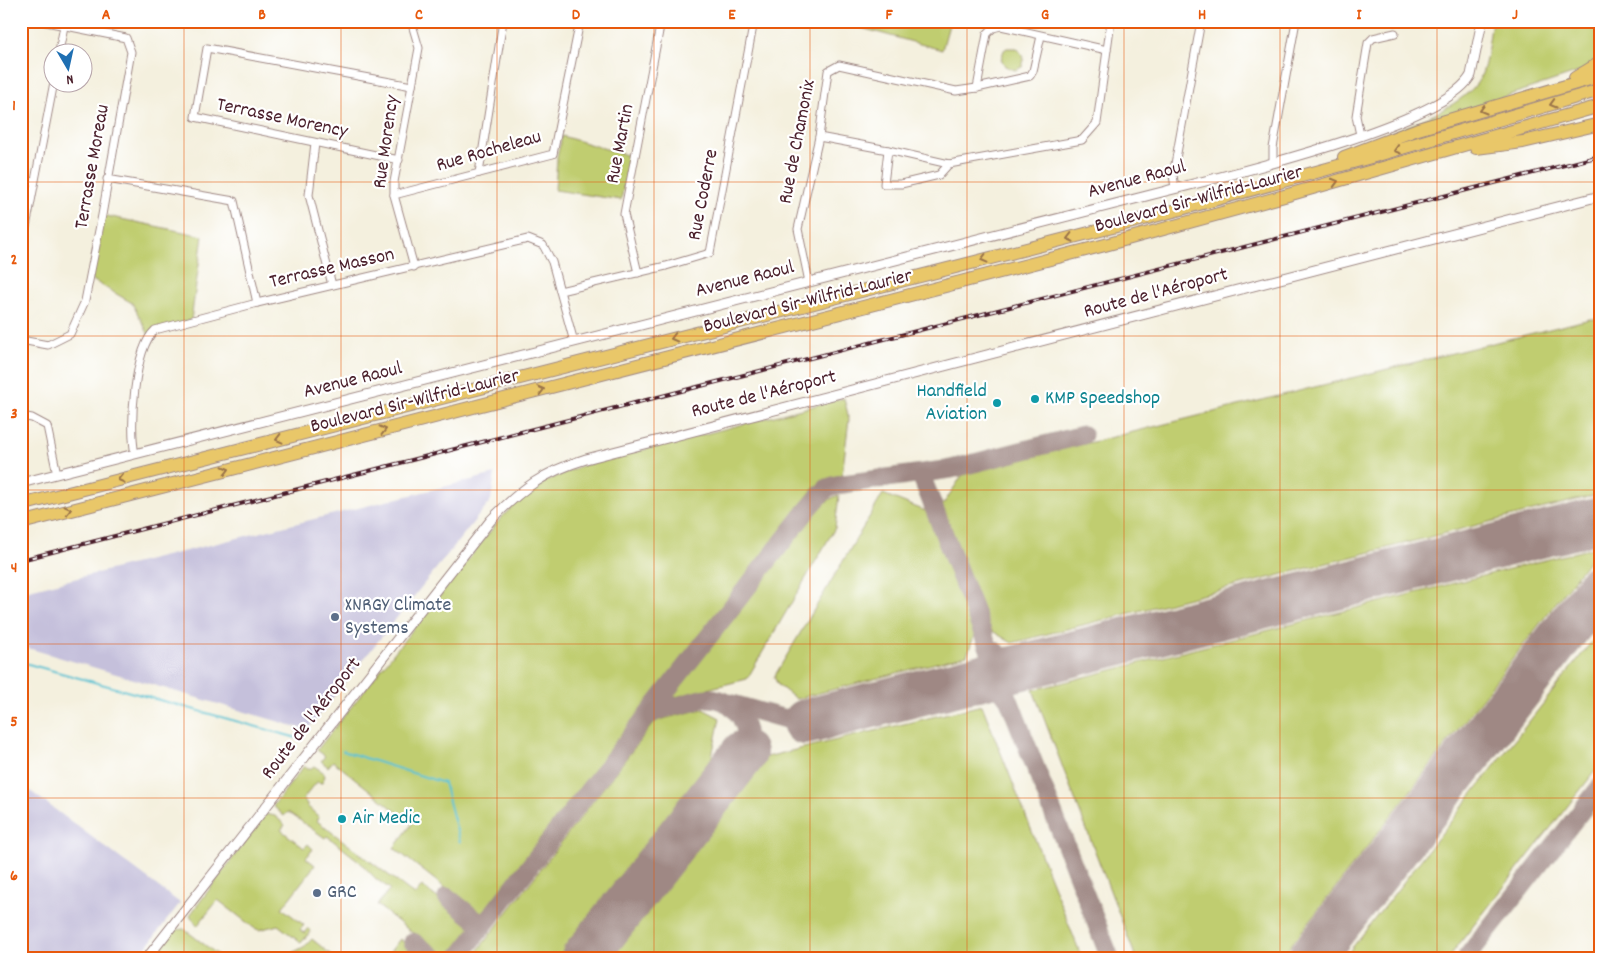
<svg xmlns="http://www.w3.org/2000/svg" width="1621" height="979" viewBox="0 0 1621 979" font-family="Dekko,sans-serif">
<rect width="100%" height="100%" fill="#fff"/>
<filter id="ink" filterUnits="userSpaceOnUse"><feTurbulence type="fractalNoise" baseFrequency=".02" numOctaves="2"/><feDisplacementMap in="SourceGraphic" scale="10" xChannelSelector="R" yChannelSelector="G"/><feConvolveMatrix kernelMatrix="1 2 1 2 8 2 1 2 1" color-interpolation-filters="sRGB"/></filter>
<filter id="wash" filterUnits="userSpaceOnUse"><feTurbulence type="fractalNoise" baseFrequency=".0096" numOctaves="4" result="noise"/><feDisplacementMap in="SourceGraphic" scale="20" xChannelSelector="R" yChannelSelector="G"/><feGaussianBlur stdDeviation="1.12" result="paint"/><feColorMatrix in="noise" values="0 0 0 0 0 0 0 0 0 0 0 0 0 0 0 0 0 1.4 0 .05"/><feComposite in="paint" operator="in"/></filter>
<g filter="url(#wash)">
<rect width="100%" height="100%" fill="#f4f0de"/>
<g fill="#c5c0db">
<path d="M495,474L491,500L307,730L21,646V592Z"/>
<path d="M21,784L180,903L138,958H21Z"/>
</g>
<g fill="#c0cd6f" stroke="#85764d">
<path d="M836,21H950L942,50Z"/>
<path d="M1492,21H1600V59L1582,71L1395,133L1392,132C1416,123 1468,103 1480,78C1487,65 1489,37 1492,21Z"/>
<path d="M1007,48H1017C1023,55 1025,59 1022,67L1015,70L1005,66L1001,59L1004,50Z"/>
<path d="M562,136L630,156L621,200L555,190L557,157Z"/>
<path d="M102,215L203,236L191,320L149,335L132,303L89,278Z"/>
<path d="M1590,319H1600V494L1012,643L989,629L942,506L963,474Z"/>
<path d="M844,398L849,419L842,476L825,480L813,489L482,914L476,912L394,848L412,824L333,761L328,767L321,761L325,756L317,750L501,518L526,494L546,481L581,466Z"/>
<path d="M883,494L928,512L975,634L967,655L796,699L778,685L774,677Z"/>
<path d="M839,495L835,528L747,679L671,698L819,508L832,498Z"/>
<path d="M1600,546L1281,958H1136L1033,690Z"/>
<path d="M1600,631V765L1448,958H1344Z"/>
<path d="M982,705L1082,958H607L762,758Z"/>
<path d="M703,709L720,718L710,766L560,958H472L655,721Z"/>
<path d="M304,766L310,769L314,766L323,772L325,776L322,783L317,782L303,799L307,804V806L319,817L317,821L415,895L422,886L466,920L471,927L448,958H444L377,905L390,889L376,879L359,861L327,836L325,838L288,812L284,816L273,806Z"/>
<path d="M266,814L275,816L285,825L281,830L304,848L308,844L313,849L306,858L315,865L282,908L304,925L300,930L304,933L308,928L311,931L301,943L278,925L259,930L254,928L218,900L197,926L190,915Z"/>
<path d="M184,929L222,958H153L174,930Z"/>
<path d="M312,939L335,958H296L294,952L305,946Z"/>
<path d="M400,939L423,958H385Z"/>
</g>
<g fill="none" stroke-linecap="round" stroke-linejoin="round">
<g stroke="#59c3d4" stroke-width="2">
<path d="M21,662L297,738"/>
<path d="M343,751L444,783L460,842"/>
</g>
<g stroke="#9f8884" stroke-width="19">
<path d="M921,475L1110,958"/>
<path d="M989,647L1003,657L1032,665"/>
<path d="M972,681C987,681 999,684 1007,697"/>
<path d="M729,703L796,722H805"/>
<path d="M648,716C658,709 669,707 681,705C689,703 699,698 708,698C731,698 746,718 747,739"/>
<path d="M447,897L477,921L480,930"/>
<path d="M413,942L435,958"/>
<path d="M458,958L809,508L827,488L836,485L951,469L1083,435"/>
<path d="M1466,958L1600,787"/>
</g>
<g stroke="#9f8884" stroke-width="46">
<path d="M805,722L1600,520"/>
<path d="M584,958L744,753"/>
<path d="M1311,958L1600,586"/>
</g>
</g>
</g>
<g filter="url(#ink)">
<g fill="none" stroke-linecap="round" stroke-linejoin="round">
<defs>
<g id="minor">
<path d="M411,21L419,48L394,182V195L414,267"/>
<path d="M59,52L64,26"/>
<path d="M977,88L987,34L993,28L1001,26L1107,50"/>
<path d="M1360,135L1356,116L1368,43L1373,38L1395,33"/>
<path d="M819,137L888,150L949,164L1082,140L1097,123L1111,21"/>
<path d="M315,143L309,195L332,285"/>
<path d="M888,150L884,184H901L939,175L949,164"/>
<path d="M399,160L195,117L207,48L412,86"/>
<path d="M1273,162V148L1296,21"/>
<path d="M479,173L503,21"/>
<path d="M107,179L234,201L257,303"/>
<path d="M1175,188L1173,175L1201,21"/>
<path d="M394,195L553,154L580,21"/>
<path d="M21,253L54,82"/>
<path d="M638,273L624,214L661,21"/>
<path d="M809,282L798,229L819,137L828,71L839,65L956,91L977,88L1030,76L1033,71L1041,36"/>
<path d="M560,291L666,266L710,253L754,21"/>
<path d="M21,340L48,345L70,334L85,301L102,215L131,52L126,38L41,21"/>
<path d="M21,416L32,418L47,426L57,474"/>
<path d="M135,454C129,427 134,349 155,330L257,303L528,239L543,245L552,262L574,342"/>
</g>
<g id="tertiary">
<path d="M21,483L1166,191C1224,176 1446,124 1471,75L1482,21"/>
<path d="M147,958L491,520C522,488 544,472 586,459L1600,196"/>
</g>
<g id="motorway">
<path d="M1575,78L1600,63"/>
<path d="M1476,148L1523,142L1600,124"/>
<path d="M1344,157L1418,129L1600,76"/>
<path d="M21,505L1144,219L1371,157L1600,90"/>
<path d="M21,523L1105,245L1288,195L1600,106"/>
</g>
</defs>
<use href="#minor" stroke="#9f8884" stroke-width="9"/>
<use href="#tertiary" stroke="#9f8884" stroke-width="11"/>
<use href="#motorway" stroke="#9f8884" stroke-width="14"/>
<use href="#minor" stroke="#fff" stroke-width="7"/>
<use href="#tertiary" stroke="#fff" stroke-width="9"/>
<use href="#motorway" stroke="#e9c769" stroke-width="12"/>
<defs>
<path id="rail" d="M21,560L1600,156"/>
</defs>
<use href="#rail" stroke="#4a1f2b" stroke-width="4"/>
<use href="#rail" stroke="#fff" stroke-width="2" stroke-dasharray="5.5" stroke-linecap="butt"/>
</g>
<defs><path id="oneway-chevron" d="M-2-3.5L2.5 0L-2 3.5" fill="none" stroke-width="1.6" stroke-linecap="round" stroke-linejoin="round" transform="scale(1.25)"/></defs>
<g stroke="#9a734a">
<use href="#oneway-chevron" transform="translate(1553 104) rotate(164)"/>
<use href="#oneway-chevron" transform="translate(1483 110) rotate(164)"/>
<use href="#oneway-chevron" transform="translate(1397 150) rotate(163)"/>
<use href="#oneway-chevron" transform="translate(1335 182) rotate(-16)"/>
<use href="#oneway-chevron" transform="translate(1070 238) rotate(166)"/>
<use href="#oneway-chevron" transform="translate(984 259) rotate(166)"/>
<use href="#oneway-chevron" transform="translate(674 338) rotate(166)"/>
<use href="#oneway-chevron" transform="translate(541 390) rotate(-14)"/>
<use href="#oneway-chevron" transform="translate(383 430) rotate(-14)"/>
<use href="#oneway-chevron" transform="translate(279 439) rotate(166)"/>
<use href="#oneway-chevron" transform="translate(226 470) rotate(-14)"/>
<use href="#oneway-chevron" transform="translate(121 479) rotate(166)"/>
<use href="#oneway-chevron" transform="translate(68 510) rotate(-14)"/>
</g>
</g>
<path fill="none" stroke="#e8590c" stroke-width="1" stroke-opacity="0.55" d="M184,21V958M341,21V958M497,21V958M654,21V958M810,21V958M967,21V958M1124,21V958M1280,21V958M1437,21V958M21,182H1600M21,336H1600M21,490H1600M21,644H1600M21,798H1600"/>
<g fill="#0f9aa8" stroke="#fff" stroke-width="2">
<circle cx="1035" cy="399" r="5"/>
<circle cx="997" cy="403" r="5"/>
<circle cx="342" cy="819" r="5"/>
</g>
<g fill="#5c6f8a" stroke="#fff" stroke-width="2">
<circle cx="335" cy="617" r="5"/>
<circle cx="317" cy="893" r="5"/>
</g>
<g text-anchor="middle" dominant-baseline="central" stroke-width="4.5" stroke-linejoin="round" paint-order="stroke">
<g font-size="20" fill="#4a1f2b" stroke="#fff">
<text transform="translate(282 119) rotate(12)">Terrasse Morency</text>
<text transform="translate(387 142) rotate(-82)">Rue Morency</text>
<text transform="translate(798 142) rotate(-79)">Rue de Chamonix</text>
<text transform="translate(621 144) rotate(-79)">Rue Martin</text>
<text transform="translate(489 152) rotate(-16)">Rue Rocheleau</text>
<text transform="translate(93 167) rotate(-80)">Terrasse Moreau</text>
<text transform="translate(1137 180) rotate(-15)">Avenue Raoul</text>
<text transform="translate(704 195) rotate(-79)">Rue Coderre</text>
<text transform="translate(1199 200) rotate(-15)">Boulevard Sir-Wilfrid-Laurier</text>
<text transform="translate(332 269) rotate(-13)">Terrasse Masson</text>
<text transform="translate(745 280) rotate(-14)">Avenue Raoul</text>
<text transform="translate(1156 294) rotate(-15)">Route de l'Aéroport</text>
<text transform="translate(808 302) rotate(-14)">Boulevard Sir-Wilfrid-Laurier</text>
<text transform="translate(353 381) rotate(-14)">Avenue Raoul</text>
<text transform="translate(764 395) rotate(-14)">Route de l'Aéroport</text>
<text transform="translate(415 402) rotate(-14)">Boulevard Sir-Wilfrid-Laurier</text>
<text transform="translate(312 719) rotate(-52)">Route de l'Aéroport</text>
</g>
<g font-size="20" fill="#0d838f" stroke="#fff" text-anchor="start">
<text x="987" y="392" text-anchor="end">Handfield<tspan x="987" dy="23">Aviation</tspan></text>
<text x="1045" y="399">KMP Speedshop</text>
<text x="352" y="819">Air Medic</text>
</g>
<g font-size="20" fill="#4e5e75" stroke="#fff" text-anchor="start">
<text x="345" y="606">XNRGY Climate<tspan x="345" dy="23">Systems</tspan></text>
<text x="327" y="893">GRC</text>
</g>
</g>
<rect width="1621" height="979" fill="none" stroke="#fff" stroke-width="55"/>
<g transform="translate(68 68) rotate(171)"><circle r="24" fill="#ffffff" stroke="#b7a5aa"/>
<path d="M0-4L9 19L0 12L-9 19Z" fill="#1f6fb2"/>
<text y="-8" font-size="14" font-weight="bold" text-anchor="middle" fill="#4a1f2b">N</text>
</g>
<rect x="28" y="28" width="1566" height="924" fill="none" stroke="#e8590c" stroke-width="2"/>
<g font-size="16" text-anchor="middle" font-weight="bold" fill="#e8590c">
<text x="106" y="19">A</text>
<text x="262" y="19">B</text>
<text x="419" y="19">C</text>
<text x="576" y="19">D</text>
<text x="732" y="19">E</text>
<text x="889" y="19">F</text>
<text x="1045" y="19">G</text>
<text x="1202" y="19">H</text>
<text x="1359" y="19">I</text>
<text x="1515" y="19">J</text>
<text x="14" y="110">1</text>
<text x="14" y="264">2</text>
<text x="14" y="418">3</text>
<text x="14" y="572">4</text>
<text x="14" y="726">5</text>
<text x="14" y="880">6</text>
</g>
</svg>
